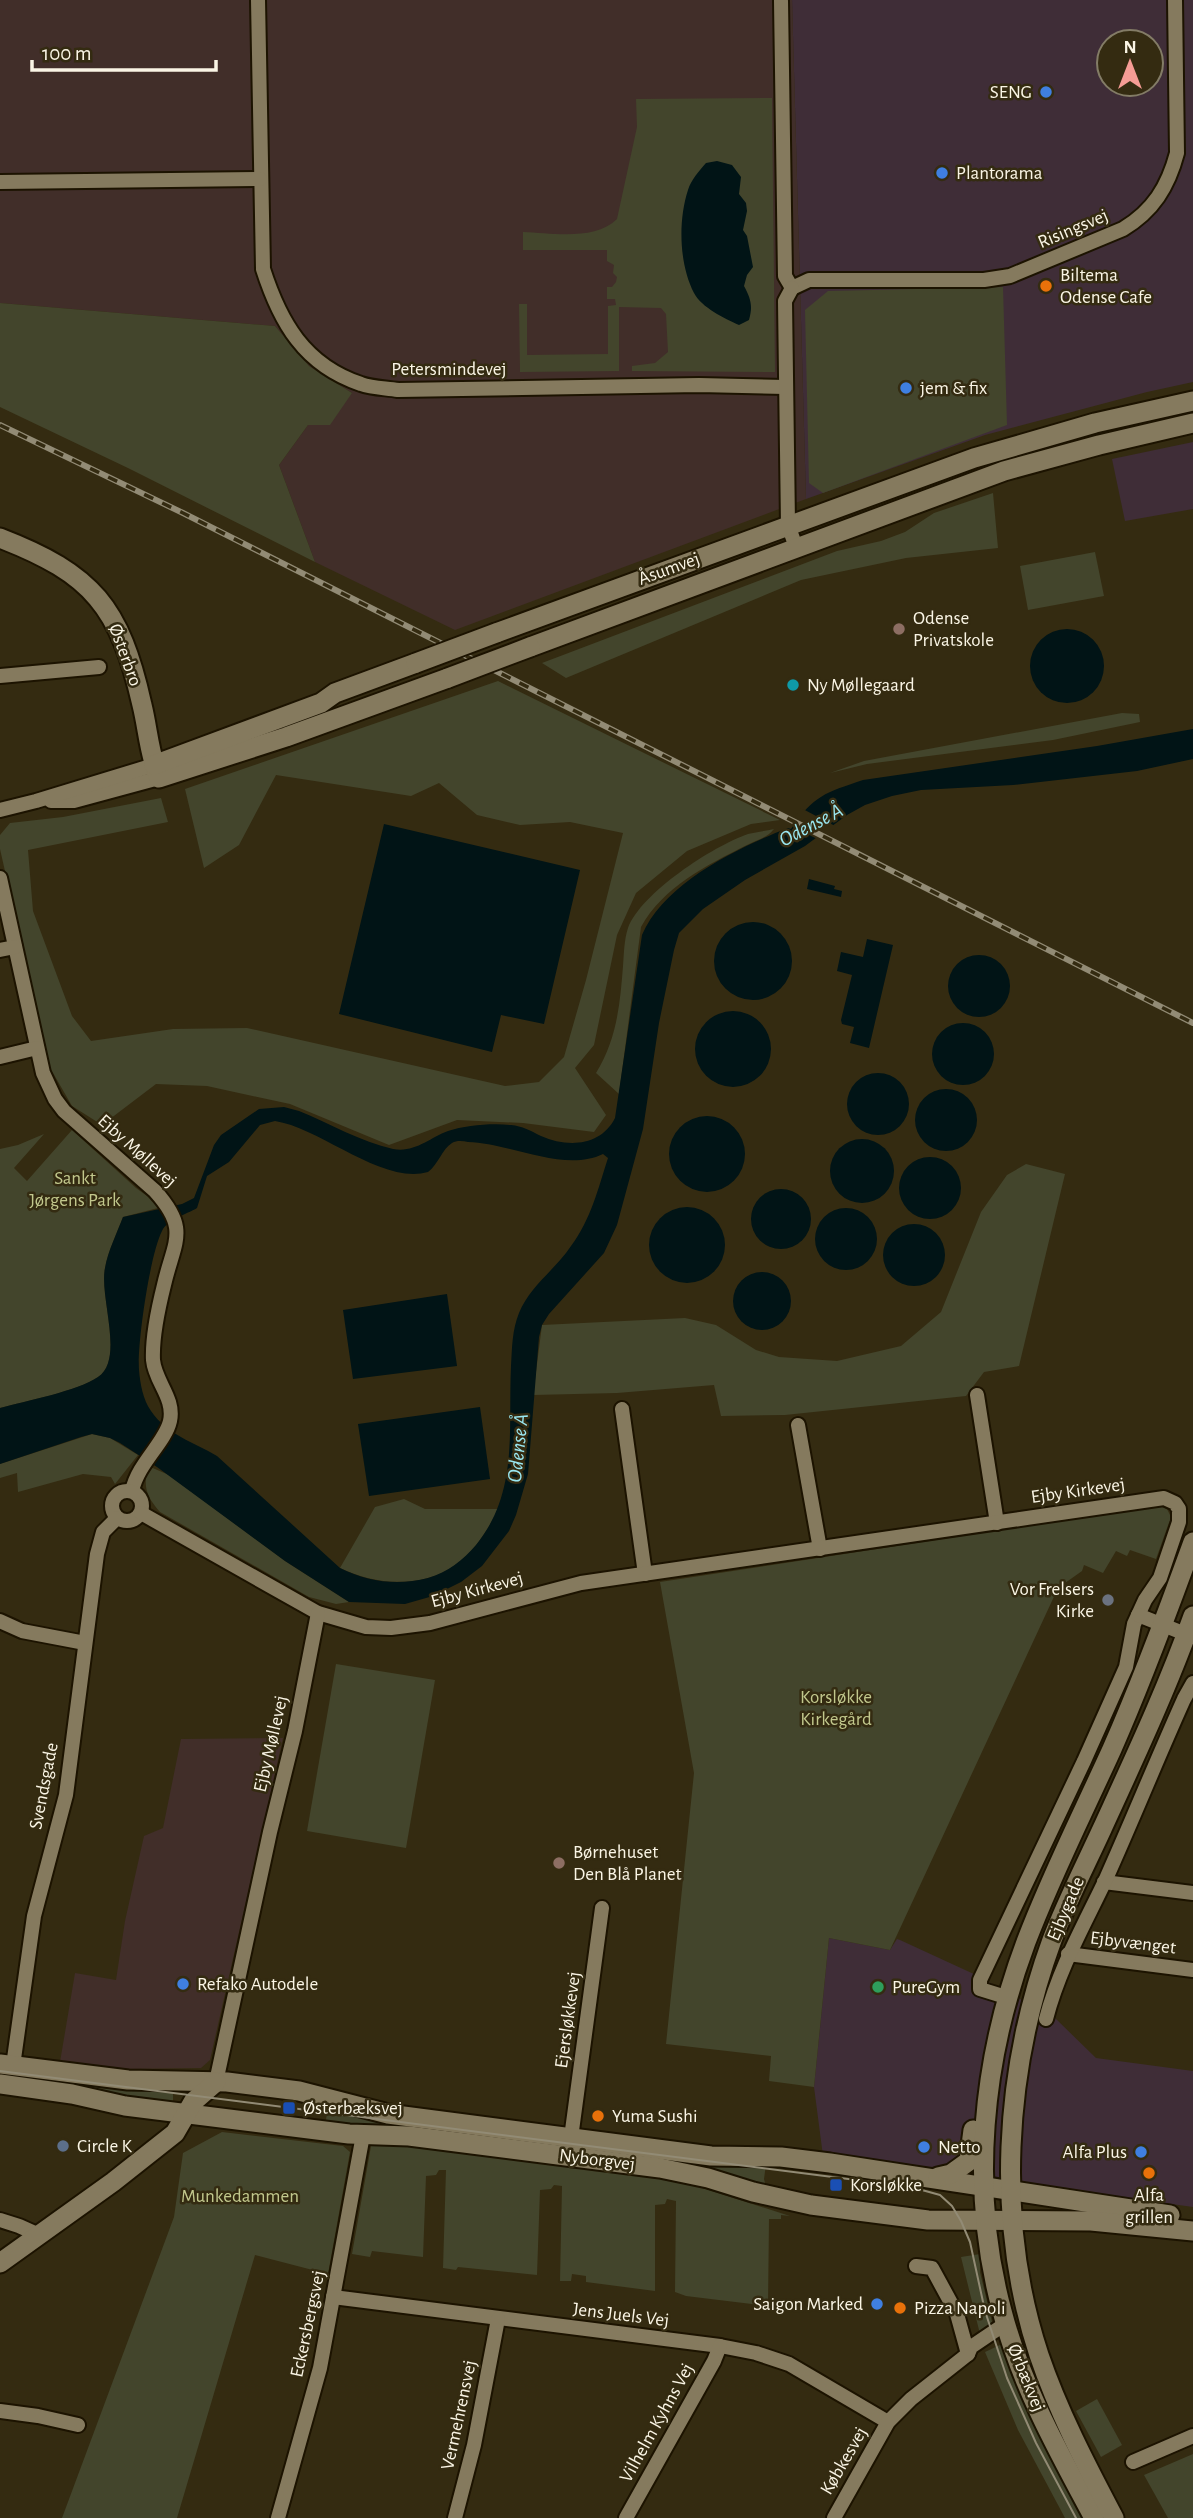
<svg xmlns="http://www.w3.org/2000/svg" width="1193" height="2518" viewBox="0 0 1193 2518" font-family="'Alegreya Sans',sans-serif">
<rect width="100%" height="100%" fill="#342b11"/>
<g fill="#3f2d37" fill-rule="evenodd">
<path d="M792,0H1193V382L1147,392L985,435L806,499ZM1109,42H1151V84H1109Z"/>
<path d="M1193,442V509L1125,521L1112,459Z"/>
<path d="M829,1938L890,1950L897,1939L900,1940L976,1975L1055,2018L1096,2058L1193,2071V2207L823,2156L814,2087Z"/>
</g>
<g fill="#412e29">
<path d="M0,0H792L806,499L455,630L315,562L279,465L308,425L352,393L309,366L275,326L0,303Z"/>
<path d="M283,1738L210,2060L201,2068L117,2069L60,2062L75,1973L116,1980L125,1921L144,1836L163,1828L181,1739Z"/>
</g>
<g fill="#43452c">
<path d="M772,98L775,372L632,371V366L655,363L668,352L666,314L661,308L619,307V371L520,372L519,304H527V355L608,354V306L616,305L615,299H607V287H612L616,282L617,277L613,273L614,265L607,261V250H523V232C552,233 595,241 617,219L637,127L636,99Z"/>
<path d="M1003,287L1007,425L823,493L809,483L805,310L828,291Z"/>
<path d="M0,303L275,326L309,366L352,393L330,425H308L279,465L315,562L130,469L0,407Z"/>
<path d="M993,493L998,548L906,558L801,580L566,678L542,663L837,551L881,541L905,532L934,513Z"/>
<path d="M1095,552L1104,596L1028,610L1020,566Z"/>
<path d="M498,681L780,820L751,824L687,851L636,893L617,935L594,1045L575,1068L606,1115L594,1132L523,1123L457,1120L389,1145L290,1104L207,1086L156,1084L102,1125L72,1106L49,1066L0,849V835L10,823L63,817L161,798L168,822L28,850L33,911L72,1016L91,1041L173,1029L247,1028L505,1086L539,1082L564,1057L586,980L623,833L570,822L520,825L477,815L439,783L411,796L276,775L239,845L204,868L185,789Z"/>
<path d="M1122,713L1139,714L1140,722L1053,740L867,764L830,773L864,761Z"/>
<path d="M774,829C767,838 757,840 747,845C707,865 663,887 641,927L619,1094L596,1073C617,1039 620,1004 623,966C624,954 624,940 628,928C641,893 713,846 748,834C756,832 766,831 774,829Z"/>
<path d="M72,1130L136,1188L147,1196L158,1208L123,1217C117,1233 108,1251 105,1268C99,1297 125,1359 98,1377C79,1391 25,1401 0,1408V1149L18,1145L44,1134L14,1168L27,1181Z"/>
<path d="M1026,1164L1065,1174L1019,1366L984,1372L966,1396L785,1415L721,1416L714,1385L617,1393L533,1395L542,1325L685,1318L716,1325L756,1350L779,1357L837,1361L901,1346L941,1312L981,1212L1007,1175Z"/>
<path d="M92,1434L110,1438L138,1455L115,1484L111,1477L83,1474L18,1492L17,1473L0,1478V1464Z"/>
<path d="M148,1466L169,1475L285,1561L349,1602L336,1604L309,1597L160,1512C146,1496 143,1487 148,1466Z"/>
<path d="M404,1499L425,1509H499C489,1526 479,1545 464,1558C431,1589 379,1587 340,1568L375,1507Z"/>
<path d="M1160,1506L1167,1509L1171,1517L1156,1559L1130,1550L1127,1556L1116,1551L1103,1573L1084,1565L1082,1571L1058,1588L890,1950L829,1938L814,2087L769,2081L771,2056L666,2044L694,1773L660,1582Z"/>
<path d="M336,1664L435,1680L406,1848L307,1831Z"/>
<path d="M0,2067L173,2089V2101L0,2081Z"/>
<path d="M328,2104L766,2164L764,2179L766,2187L325,2128Z"/>
<path d="M222,2132L343,2146L350,2152L328,2274L255,2255L177,2518H62L174,2217L183,2153Z"/>
<path d="M380,2142L662,2175L790,2216L781,2215V2219H769L768,2306L686,2296L675,2292L676,2201L667,2199L665,2204L655,2205V2291L586,2282V2276L572,2274L571,2281H560L562,2186L554,2185L551,2189L540,2190L537,2275L458,2267L456,2270L443,2268L446,2170H439L436,2175L426,2176L423,2257L372,2251L370,2257L352,2254L371,2146Z"/>
<path d="M980,2254V2272L992,2322L980,2334L961,2257Z"/>
<path d="M1002,2344L1038,2433L1083,2518H1065L1018,2430L985,2352Z"/>
<path d="M1097,2399L1122,2445L1101,2457L1076,2411Z"/>
<path d="M1193,2454V2518H1168L1144,2475Z"/>
</g>
<g fill="#011416" fill-rule="evenodd">
<path d="M717,161L732,165L741,177L739,194L746,203L747,211L743,230L747,236L753,267L747,275L744,286C751,299 753,306 749,320L739,325C724,318 702,308 694,293C679,264 678,221 688,190C691,180 699,171 706,163Z"/>
<circle cx="1067" cy="666" r="37"/>
<path d="M1193,729V759L1137,771L1013,785L921,790L892,796L865,805L847,815L805,846L745,880L703,909L679,933L674,950L659,1023L643,1129L617,1225L604,1253L549,1314L542,1325L539,1337L528,1474L516,1515L509,1531L482,1566L461,1582L433,1596L405,1604L349,1602L285,1561L157,1467L120,1443L110,1438L92,1434L81,1437L0,1464V1408C25,1401 78,1391 98,1377C125,1359 99,1297 105,1268C108,1251 117,1233 123,1217L182,1204L194,1198L214,1145L221,1135L259,1109L284,1107L299,1111C329,1123 361,1142 393,1149C415,1153 429,1138 448,1131C466,1125 492,1123 511,1125C522,1126 531,1131 541,1136C568,1148 601,1146 615,1118L642,935C664,883 737,848 788,828L791,829C814,795 825,793 863,780L1097,746ZM275,1121C321,1128 382,1185 428,1172C438,1165 442,1149 452,1143C457,1140 463,1141 468,1142C510,1143 564,1173 603,1154L608,1158C598,1189 591,1219 571,1246C555,1270 530,1286 519,1313C512,1330 512,1348 511,1366C508,1430 519,1492 476,1545C463,1560 448,1572 428,1578C398,1586 368,1582 340,1568L217,1456C194,1442 167,1435 151,1411C143,1400 140,1383 139,1370C137,1344 150,1254 162,1231C167,1220 187,1214 197,1208L207,1176L229,1162L260,1125Z"/>
<path d="M384,824L580,870L544,1024L501,1015L492,1052L339,1014Z"/>
<path d="M809,879L835,886L834,889L842,891L841,897L807,889Z"/>
<circle cx="753" cy="961" r="39"/>
<path d="M867,939L893,945L869,1048L850,1043L854,1027L842,1024L841,1020L852,975L837,971L841,952L863,957Z"/>
<circle cx="979" cy="986" r="31"/>
<circle cx="733" cy="1049" r="38"/>
<circle cx="963" cy="1054" r="31"/>
<circle cx="878" cy="1104" r="31"/>
<circle cx="946" cy="1120" r="31"/>
<circle cx="707" cy="1154" r="38"/>
<circle cx="862" cy="1171" r="32"/>
<circle cx="930" cy="1188" r="31"/>
<circle cx="781" cy="1219" r="30"/>
<circle cx="687" cy="1245" r="38"/>
<circle cx="846" cy="1239" r="31"/>
<circle cx="914" cy="1255" r="31"/>
<circle cx="762" cy="1301" r="29"/>
<path d="M447,1294L457,1366L353,1379L343,1310Z"/>
<path d="M480,1407L490,1479L369,1496L358,1424Z"/>
</g>
<path fill="#342b11" d="M801,808L837,827L819,840L790,825Z"/>
<g fill="none" stroke-linecap="round" stroke-linejoin="round">
<defs>
<g id="street">
<path d="M258,0L263,269C280,322 304,365 361,384C372,388 386,388 398,390L699,385L785,387"/>
<path d="M781,1L785,276L792,288"/>
<path d="M0,182L260,179"/>
<path d="M792,288L809,280H984L1010,276L1123,229C1153,211 1168,187 1177,153L1175,0"/>
<path d="M792,288L785,301L788,525L796,547"/>
<path d="M0,676L99,667"/>
<path d="M51,801H74L159,778"/>
<path d="M0,810L36,801L154,765"/>
<path d="M0,878L43,1073L55,1099L64,1111L155,1191C190,1230 174,1241 164,1285C159,1305 152,1339 153,1360C155,1382 175,1398 170,1421C165,1443 138,1463 132,1491"/>
<path d="M0,950L15,947"/>
<path d="M0,1057L37,1048"/>
<path d="M977,1395L997,1523"/>
<path d="M622,1409L645,1574"/>
<path d="M798,1425L820,1549"/>
<circle cx="127" cy="1506" r="15"/>
<path d="M141,1513L318,1613L366,1627L391,1628L430,1623L581,1583L1164,1498L1175,1503L1179,1509V1522L1160,1578L1145,1600L1134,1624L1126,1667L1084,1761L980,1980V1989L1009,1998"/>
<path d="M1138,1615L1193,1637"/>
<path d="M0,1621L22,1631L85,1643"/>
<path d="M1104,1882L1193,1893"/>
<path d="M1068,1954L1193,1970"/>
<path d="M1046,2019C1059,1969 1083,1927 1105,1881C1132,1821 1157,1759 1184,1699L1193,1683"/>
<path d="M13,2066L34,1916L66,1795L97,1554L103,1532L117,1518"/>
<path d="M216,2082L270,1832L295,1731L318,1613"/>
<path d="M571,2138L602,1908"/>
<path d="M0,2220L19,2226L39,2235"/>
<path d="M916,2266L932,2268L957,2314L968,2354"/>
<path d="M333,2297L720,2346L756,2353L789,2364L888,2422"/>
<path d="M0,2411L38,2416L78,2425"/>
<path d="M1133,2462L1193,2436"/>
<path d="M278,2518L320,2368L363,2135"/>
<path d="M455,2518L474,2445L498,2319"/>
<path d="M626,2518L714,2361L720,2346"/>
<path d="M834,2518L888,2422L911,2399L968,2354L971,2347L1005,2324"/>
</g>
<g id="secondary">
<path d="M0,538C93,574 120,607 142,705C148,729 149,754 159,778L286,737L448,678"/>
<path d="M496,633L974,458L1095,423L1193,401"/>
<path d="M530,647L1004,471L1099,445L1193,423"/>
<path d="M154,765L321,703L335,693L416,663"/>
<path d="M0,2064L128,2080L227,2082L299,2091L388,2114L711,2156L781,2157L830,2163L1170,2215"/>
<path d="M0,2084L72,2094L125,2106L349,2134L409,2136L660,2168L708,2178L753,2192L811,2205L928,2220L1091,2221L1193,2231"/>
<path d="M938,2177L951,2174L969,2161L973,2130"/>
<path d="M0,2263L113,2182L175,2133L193,2102L216,2082"/>
<path d="M1094,2518C1058,2451 1021,2385 1002,2311C969,2190 982,2059 1026,1942C1051,1876 1083,1813 1112,1749C1142,1681 1168,1611 1193,1542"/>
<path d="M1114,2518C1086,2465 1058,2411 1039,2355C995,2222 1004,2071 1052,1940C1066,1903 1085,1866 1102,1829C1134,1759 1167,1689 1193,1616"/>
</g>
</defs>
<use href="#street" stroke="#1c1300" stroke-width="18"/>
<use href="#secondary" stroke="#1c1300" stroke-width="23"/>
<use href="#street" stroke="#857a5e" stroke-width="14"/>
<use href="#secondary" stroke="#857a5e" stroke-width="19"/>
<path stroke="#928b75" stroke-width="2" d="M0,2071L911,2187L940,2195L952,2206L961,2221L970,2242L985,2311L1007,2378L1036,2443L1076,2518"/>
<defs>
<path id="rail" d="M0,425L183,513L1193,1023"/>
</defs>
<use href="#rail" stroke="#928b75" stroke-width="6"/>
<use href="#rail" stroke="#342b11" stroke-width="3.5" stroke-dasharray="10" stroke-linecap="butt"/>
<defs>
<g id="secondary-bridge">
<path d="M416,663L496,633"/>
<path d="M448,678L530,647"/>
</g>
</defs>
<use href="#secondary-bridge" stroke="#1c1300" stroke-width="23" stroke-linecap="butt"/>
<use href="#secondary-bridge" stroke="#857a5e" stroke-width="19"/>
</g>
<g fill="#3f7fe0" stroke="#342b11" stroke-width="2.5">
<circle cx="1046" cy="92" r="7"/>
<circle cx="942" cy="173" r="7"/>
<circle cx="906" cy="388" r="7"/>
<circle cx="183" cy="1984" r="7"/>
<circle cx="924" cy="2147" r="7"/>
<circle cx="1141" cy="2152" r="7"/>
<circle cx="877" cy="2304" r="7"/>
</g>
<g fill="#e8710a" stroke="#342b11" stroke-width="2.5">
<circle cx="1046" cy="286" r="7"/>
<circle cx="598" cy="2116" r="7"/>
<circle cx="1149" cy="2173" r="7"/>
<circle cx="900" cy="2308" r="7"/>
</g>
<g fill="#8d6e63" stroke="#342b11" stroke-width="2.5">
<circle cx="899" cy="629" r="7"/>
<circle cx="559" cy="1863" r="7"/>
</g>
<circle fill="#0f9aa8" stroke="#342b11" stroke-width="2.5" cx="793" cy="685" r="7"/>
<circle fill="#6b7280" stroke="#342b11" stroke-width="2.5" cx="1108" cy="1600" r="7"/>
<circle fill="#2e9e5b" stroke="#342b11" stroke-width="2.5" cx="878" cy="1987" r="7"/>
<g fill="#1a4fb4" stroke="#342b11" stroke-width="2.5">
<rect x="282" y="2101" width="14" height="14" rx="3.5"/>
<rect x="829" y="2178" width="14" height="14" rx="3.5"/>
</g>
<circle fill="#5c6f8a" stroke="#342b11" stroke-width="2.5" cx="63" cy="2146" r="7"/>
<g text-anchor="middle" dominant-baseline="central" stroke-width="5" stroke-linejoin="round" paint-order="stroke">
<g font-size="19" fill="#faf5e5" stroke="#342b11" text-anchor="start">
<text x="1032" y="92" text-anchor="end">SENG</text>
<text x="956" y="173">Plantorama</text>
<text x="1060" y="275">Biltema<tspan x="1060" dy="22">Odense Cafe</tspan></text>
<text x="920" y="388">jem &amp; fix</text>
<text x="913" y="618">Odense<tspan x="913" dy="22">Privatskole</tspan></text>
<text x="807" y="685">Ny Møllegaard</text>
<text x="1094" y="1589" text-anchor="end">Vor Frelsers<tspan x="1094" dy="22">Kirke</tspan></text>
<text x="573" y="1852">Børnehuset<tspan x="573" dy="22">Den Blå Planet</tspan></text>
<text x="197" y="1984">Refako Autodele</text>
<text x="892" y="1987">PureGym</text>
<text x="303" y="2108">Østerbæksvej</text>
<text x="612" y="2116">Yuma Sushi</text>
<text x="77" y="2146">Circle K</text>
<text x="938" y="2147">Netto</text>
<text x="1127" y="2152" text-anchor="end">Alfa Plus</text>
<text x="850" y="2185">Korsløkke</text>
<text x="1149" y="2195" text-anchor="middle">Alfa<tspan x="1149" dy="22">grillen</tspan></text>
<text x="863" y="2304" text-anchor="end">Saigon Marked</text>
<text x="914" y="2308">Pizza Napoli</text>
</g>
<g font-size="19" fill="#faf5e5" stroke="#342b11">
<text transform="translate(1073 229) rotate(-23)">Risingsvej</text>
<text x="449" y="369">Petersmindevej</text>
<text transform="translate(669 569) rotate(-20)">Åsumvej</text>
<text transform="translate(125 655) rotate(70)">Østerbro</text>
<text transform="translate(137 1151) rotate(42)">Ejby Møllevej</text>
<text transform="translate(1078 1491) rotate(-8)">Ejby Kirkevej</text>
<text transform="translate(477 1590) rotate(-15)">Ejby Kirkevej</text>
<text transform="translate(271 1744) rotate(-77)">Ejby Møllevej</text>
<text transform="translate(44 1786) rotate(-79)">Svendsgade</text>
<text transform="translate(1066 1909) rotate(-67)">Ejbygade</text>
<text transform="translate(1133 1943) rotate(7)">Ejbyvænget</text>
<text transform="translate(568 2020) rotate(-82)">Ejersløkkevej</text>
<text transform="translate(597 2160) rotate(7)">Nyborgvej</text>
<text transform="translate(621 2315) rotate(7)">Jens Juels Vej</text>
<text transform="translate(308 2324) rotate(-78)">Eckersbergsvej</text>
<text transform="translate(1026 2378) rotate(68)">Ørbækvej</text>
<text transform="translate(459 2415) rotate(-78)">Vermehrensvej</text>
<text transform="translate(657 2423) rotate(-61)">Vilhelm Kyhns Vej</text>
<text transform="translate(844 2461) rotate(-60)">Købkesvej</text>
</g>
<g font-size="19" fill="#c2c88d" stroke="#342b11">
<text x="75" y="1178">Sankt<tspan x="75" dy="22">Jørgens Park</tspan></text>
<text x="836" y="1697">Korsløkke<tspan x="836" dy="22">Kirkegård</tspan></text>
<text x="240" y="2196">Munkedammen</text>
</g>
<g font-size="21" font-style="italic" fill="#9ae8f2" stroke="#342b11">
<text transform="translate(811 825) rotate(-28)">Odense Å</text>
<text transform="translate(518 1448) rotate(-84)">Odense Å</text>
</g>
</g>
<g transform="translate(1130 63)"><circle r="33" fill="#342b11" stroke="#837c66" stroke-width="2"/>
<path d="M0-5L12 26L0 18L-12 26Z" fill="#f59c95"/>
<text y="-10" font-size="19" font-weight="bold" text-anchor="middle" fill="#faf5e5">N</text>
</g>
<path d="M32 60v10h184v-10" fill="none" stroke="#faf5e5" stroke-width="3.5"/>
<text x="42" y="60" font-size="21" fill="#faf5e5" stroke="#342b11" stroke-width="5" paint-order="stroke">100 m</text>
</svg>
